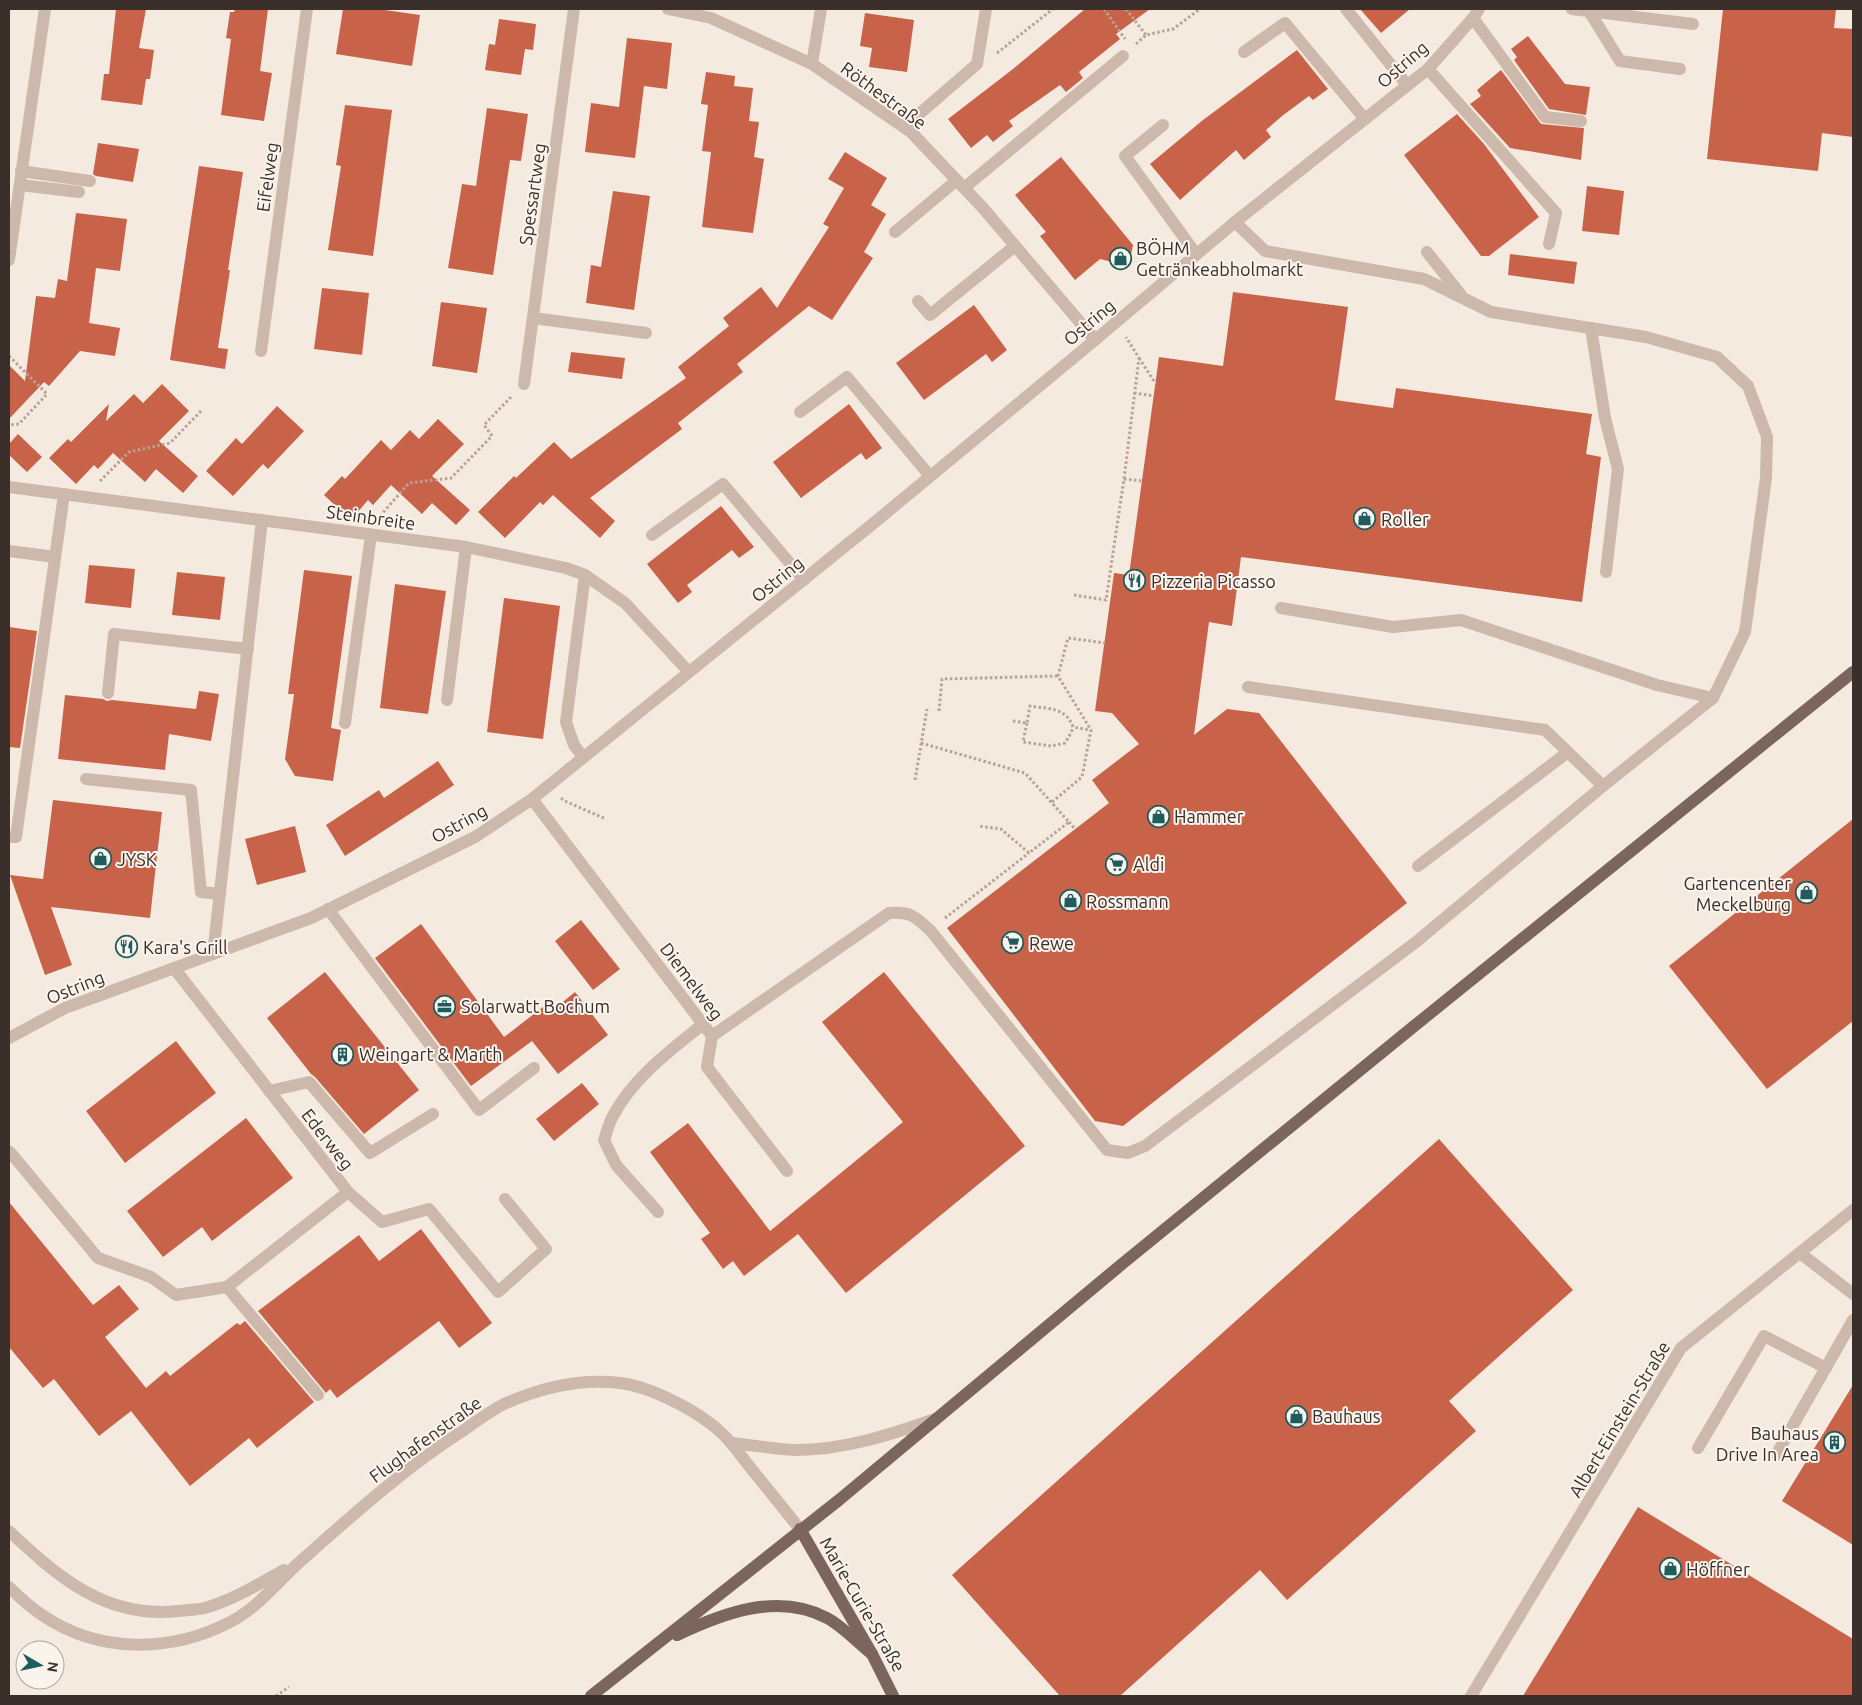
<svg xmlns="http://www.w3.org/2000/svg" width="1862" height="1705" viewBox="0 0 1862 1705" font-family="Ubuntu,sans-serif">
<rect width="100%" height="100%" fill="#f4eae0"/>
<g fill="#c8634a">
<path d="M116,9H146L139,48L154,50L150,79H146L142,105L101,100L104,74H109Z"/>
<path d="M235,9H268L260,71L272,73L264,121L221,115L231,39L226,38L230,12H234Z"/>
<path d="M343,9H378L420,15L412,66L336,54Z"/>
<path d="M1085,9H1150L1116,34L1120,39L1079,72L1083,78L1066,92L1060,85L1009,121L1013,126L993,142L987,135L971,148L948,119L1013,69Z"/>
<path d="M1360,9H1410L1381,33Z"/>
<path d="M1723,9H1836L1834,28L1853,29V137L1822,133L1818,171L1707,159Z"/>
<path d="M865,13L914,20L907,72L869,67L872,48L860,46Z"/>
<path d="M499,19L536,24L533,50L525,49L521,75L485,70L489,44L495,45Z"/>
<path d="M1528,36L1565,84L1590,87L1586,115L1549,109L1514,60L1517,57L1511,49Z"/>
<path d="M627,38L672,43L667,89L644,86L635,158L585,152L591,103L619,107Z"/>
<path d="M1297,50L1328,89L1313,100L1309,96L1282,116L1266,130L1271,137L1244,160L1236,150L1180,200L1150,164L1203,120Z"/>
<path d="M1501,70L1541,124L1584,128L1581,160L1510,148L1470,104L1481,96L1477,90Z"/>
<path d="M706,72L735,76L734,86L753,88L749,121L759,122L754,157L764,159L753,233L702,227L711,152L702,151L708,105L701,104Z"/>
<path d="M345,105L392,110L373,256L328,250L341,166L336,165Z"/>
<path d="M487,108L528,114L521,161L510,160L493,275L448,268L462,184L476,186Z"/>
<path d="M1457,114L1484,144L1539,217L1489,256H1481L1404,155Z"/>
<path d="M98,143L139,149L133,182L96,176L93,174Z"/>
<path d="M845,152L887,178L871,205L886,214L864,252L873,258L832,320L809,306L737,364L743,372L678,423L682,429L590,498L615,521L600,538L553,495L543,505L540,502L505,538L478,512L514,476L516,478L554,442L571,459L686,378L678,367L729,326L723,318L761,287L777,308L829,227L823,224L844,188L828,179Z"/>
<path d="M1061,157L1133,245L1131,255L1120,264L1100,259L1075,280L1040,236L1046,232L1015,195Z"/>
<path d="M199,166L243,172L228,270H230L218,348L228,349L225,369L170,360Z"/>
<path d="M1587,186L1624,191L1619,235L1582,231Z"/>
<path d="M613,191L650,196L634,310L586,303L591,265L601,267Z"/>
<path d="M76,213L127,219L120,271L96,268L89,323L120,328L115,356L80,351L49,386L44,382L9,419V365L25,381L36,296L55,298L58,279L67,281Z"/>
<path d="M1510,254L1577,262L1574,284L1508,275Z"/>
<path d="M322,288L369,293L362,355L314,349Z"/>
<path d="M1233,292L1348,307L1335,400L1393,408L1396,388L1592,414L1586,454L1601,457L1582,602L1241,557L1232,626L1209,622L1194,735L1227,709L1259,713L1407,903L1123,1126L1095,1121L947,928L1109,803L1092,780L1139,744L1112,713L1095,711L1114,573L1129,575L1159,357L1223,366Z"/>
<path d="M441,302L487,308L477,373L432,366Z"/>
<path d="M974,305L1007,350L992,362L986,354L924,400L896,363Z"/>
<path d="M571,352L625,358L622,379L568,372Z"/>
<path d="M162,384L189,411L159,441L198,476L183,493L156,469L145,482L113,453L98,469L94,465L76,484L49,458L68,439L71,442L109,404L106,421L134,394L143,403Z"/>
<path d="M849,404L882,448L866,460L861,453L801,498L773,462Z"/>
<path d="M277,406L304,431L268,469L263,464L233,496L206,471L236,438L242,444Z"/>
<path d="M438,419L464,444L432,476L470,510L456,525L432,503L422,514L391,485L373,505L368,500L351,520L324,495L342,476L345,479L381,440L391,450L410,430L419,439Z"/>
<path d="M18,434L42,457L27,472L9,455V444Z"/>
<path d="M721,506L754,547L739,558L732,550L687,585L692,592L678,603L647,564Z"/>
<path d="M89,565L135,569L131,608L85,603Z"/>
<path d="M304,570L352,576L331,728L341,730L333,781L295,776L285,759L294,694H288Z"/>
<path d="M177,572L225,577L220,620L172,615Z"/>
<path d="M395,584L446,591L428,714L380,708Z"/>
<path d="M504,598L560,606L543,739L487,732Z"/>
<path d="M9,627L37,631L20,748L9,747Z"/>
<path d="M199,691L219,694L211,741L169,734L165,770L58,759L65,695L103,699L107,701L112,700L196,709Z"/>
<path d="M438,761L454,785L345,856L326,825L379,790L384,798Z"/>
<path d="M53,800L162,812L150,918L51,907L72,965L45,975L10,875L43,879Z"/>
<path d="M1853,819V1021L1767,1089L1669,966Z"/>
<path d="M295,826L306,872L257,885L245,839Z"/>
<path d="M581,920L620,969L593,990L555,941Z"/>
<path d="M421,924L504,1037L543,1007L548,1014L575,992L608,1035L558,1074L532,1041L471,1086L375,958Z"/>
<path d="M325,972L419,1090L364,1134L315,1077L311,1074L267,1018Z"/>
<path d="M884,972L1025,1146L846,1293L798,1234L744,1276L733,1261L723,1269L701,1239L710,1233L650,1152L688,1123L770,1231L903,1122L822,1022Z"/>
<path d="M176,1041L216,1093L125,1163L86,1111Z"/>
<path d="M582,1083L599,1104L554,1141L536,1119Z"/>
<path d="M246,1118L293,1178L212,1241L202,1227L163,1257L127,1211Z"/>
<path d="M1439,1139L1573,1290L1449,1401L1476,1431L1287,1600L1260,1570L1120,1696H1060L952,1575Z"/>
<path d="M9,1202L93,1305L119,1285L139,1309L105,1337L146,1388L166,1371L170,1376L237,1323L240,1325L245,1321L314,1402L257,1448L249,1438L190,1486L131,1411L99,1436L54,1379L43,1388L9,1347Z"/>
<path d="M421,1229L492,1323L459,1348L439,1321L337,1398L330,1389L326,1393L258,1311L359,1235L379,1261Z"/>
<path d="M1853,1385V1545L1782,1501Z"/>
<path d="M1638,1507L1853,1639V1696H1523Z"/>
</g>
<g fill="none" stroke-linecap="round" stroke-linejoin="round">
<g stroke="#b9a395" stroke-width="3" stroke-dasharray="2.5 2.5" stroke-linecap="butt">
<path d="M1104,9L1125,39"/>
<path d="M1126,9L1146,35"/>
<path d="M1136,44L1146,35L1173,29L1200,9"/>
<path d="M997,53L1053,9"/>
<path d="M9,356L47,394L19,424L9,425"/>
<path d="M1139,358L1156,384"/>
<path d="M1134,393L1154,396"/>
<path d="M1124,479L1142,481"/>
<path d="M100,481L129,452L170,443L202,410"/>
<path d="M380,516L409,483L451,478L492,436L484,425L511,397"/>
<path d="M1074,595L1106,600L1124,479L1139,358L1126,337"/>
<path d="M939,711L942,679L1058,676"/>
<path d="M1013,721L1027,723L1030,706C1048,709 1066,707 1073,727L1090,730"/>
<path d="M1027,723L1023,742L1051,746L1065,743L1071,733L1073,727"/>
<path d="M921,743L1025,773L1069,822L1029,853L1001,829L978,826"/>
<path d="M915,780L927,709"/>
<path d="M561,798L565,801L606,819"/>
<path d="M1052,802L1082,777L1091,730L1058,676L1068,638L1105,643"/>
<path d="M1069,822L1075,829"/>
<path d="M945,918L1029,853"/>
<path d="M276,1696L289,1687"/>
</g>
<g stroke="#cdb9ab" stroke-width="12">
<path d="M668,9L711,18L812,64L911,132L983,208L1095,340"/>
<path d="M1346,9L1407,85"/>
<path d="M1572,9L1693,24"/>
<path d="M1590,9L1589,11L1620,61L1680,69"/>
<path d="M1473,18L1545,117L1581,121"/>
<path d="M1244,52L1285,23L1364,118"/>
<path d="M812,64L821,9"/>
<path d="M1428,69L1556,213L1549,244"/>
<path d="M1163,125L1125,156L1196,254"/>
<path d="M904,127L977,64L986,9"/>
<path d="M21,171L90,181"/>
<path d="M20,185L79,192"/>
<path d="M964,188L1123,56"/>
<path d="M895,232L957,180"/>
<path d="M1427,252L1461,295"/>
<path d="M9,260L45,9"/>
<path d="M918,301L930,315L1015,246"/>
<path d="M533,318L646,333"/>
<path d="M1591,328L1605,418L1618,469L1606,572"/>
<path d="M261,351L307,9"/>
<path d="M524,384L574,9"/>
<path d="M800,412L847,377L930,476"/>
<path d="M9,487L466,547L566,568L585,575L625,603L689,672"/>
<path d="M652,535L723,484L804,580"/>
<path d="M9,551L55,557"/>
<path d="M1281,608L1393,627L1461,620L1657,685L1713,698"/>
<path d="M1248,687L1545,730L1603,786"/>
<path d="M108,693L114,634L248,649"/>
<path d="M447,700L466,547"/>
<path d="M345,723L371,535"/>
<path d="M583,757L574,745L566,722L585,575"/>
<path d="M86,779L191,790L201,892L220,894"/>
<path d="M532,799L712,1036L889,913C911,911 915,917 930,930L1107,1150L1128,1153L1145,1146L1416,942L1603,786L1713,698L1745,632L1766,478L1767,437L1748,386L1717,357L1646,337L1491,312L1424,279L1265,251L1235,222"/>
<path d="M9,837H16L64,494"/>
<path d="M1418,866L1568,752"/>
<path d="M328,909L479,1110L534,1068"/>
<path d="M213,954L262,520"/>
<path d="M174,968L348,1192L382,1222L429,1209L498,1292L546,1249L505,1199"/>
<path d="M712,1036L707,1067L787,1171"/>
<path d="M9,1038L65,1008L311,918L475,837L532,799L875,522L1095,340L1235,222L1428,69L1473,18L1479,9"/>
<path d="M269,1091L309,1082L370,1153L433,1114"/>
<path d="M10,1152L98,1258L151,1277L176,1295L227,1287L348,1192"/>
<path d="M658,1212L616,1165L604,1140C607,1132 609,1122 614,1114C635,1076 670,1051 703,1024"/>
<path d="M1800,1253L1853,1294"/>
<path d="M227,1287L318,1395"/>
<path d="M731,1443C752,1445 774,1449 796,1450C843,1450 890,1435 935,1419"/>
<path d="M1698,1448L1764,1336L1826,1368"/>
<path d="M1776,1455L1853,1320"/>
<path d="M9,1531C58,1577 106,1619 178,1611C187,1610 197,1610 205,1608C233,1600 259,1584 284,1570"/>
<path d="M9,1587C19,1597 30,1607 42,1615C99,1654 172,1653 232,1621C260,1606 280,1579 304,1558C355,1513 406,1467 464,1430C477,1421 490,1411 504,1404C540,1388 580,1378 620,1383C648,1386 689,1407 711,1424C726,1435 738,1451 749,1466C766,1487 783,1508 800,1529"/>
<path d="M1471,1696L1681,1348L1853,1210"/>
</g>
<g stroke="#7c655c" stroke-width="12">
<path d="M800,1529L872,1654L893,1696"/>
<path d="M677,1635C723,1613 778,1592 827,1618C841,1625 859,1644 872,1654"/>
<path d="M591,1696L839,1500L1122,1264L1413,1027L1853,672"/>
</g>
</g>
<defs>
<symbol id="shop-ring" viewBox="-11 -11 22 22"><circle r="9.5" fill="#fbf4ed" stroke="#1f5c5d" stroke-width="1.5"/><path d="M-5-2.5h2.3a2.7 3.5 0 0 1 5.4 0H5L5.5 6h-11ZM-1.5-2.5h3a1.5 2.3 0 0 0-3 0Z" fill="#1f5c5d"/></symbol>
<symbol id="restaurant-ring" viewBox="-11 -11 22 22"><circle r="9.5" fill="#fbf4ed" stroke="#1f5c5d" stroke-width="1.5"/><path d="M-5-6h1v4h1v-4h1v4h1v-4h1v5L-1.5 .5V6h-2V.5L-5-1ZM5-6V6H3V1.5H1.5Q1.5-4 5-6Z" fill="#1f5c5d"/></symbol>
<symbol id="supermarket-ring" viewBox="-11 -11 22 22"><circle r="9.5" fill="#fbf4ed" stroke="#1f5c5d" stroke-width="1.5"/><path d="M-6-5.5h2.5l.6 2H6L4.5 2H-2.5L-4.4-4H-6ZM-1.5 3.2a1.3 1.3 0 1 0 .1 0ZM3 3.2a1.3 1.3 0 1 0 .1 0Z" fill="#1f5c5d"/></symbol>
<symbol id="office-ring" viewBox="-11 -11 22 22"><circle r="9.5" fill="#fbf4ed" stroke="#1f5c5d" stroke-width="1.5"/><path d="M-6-3h4V-5.5h4V-3h4V5H-6ZM-1-4.5V-3h2v-1.5ZM-6 0V1H6V0Z" fill="#1f5c5d"/></symbol>
<symbol id="building-ring" viewBox="-11 -11 22 22"><circle r="9.5" fill="#fbf4ed" stroke="#1f5c5d" stroke-width="1.5"/><path d="M-4-6H4V6H1V3H-1V6H-4ZM-2.5-4.3h1.7v1.8h-1.7ZM.8-4.3h1.7v1.8H.8ZM-2.5-1h1.7V.8h-1.7ZM.8-1h1.7V.8H.8Z" fill="#1f5c5d"/></symbol>
</defs>
<g fill-rule="evenodd">
<use href="#shop-ring" x="1108" y="246" width="25" height="25"/>
<use href="#shop-ring" x="1352" y="506" width="25" height="25"/>
<use href="#restaurant-ring" x="1122" y="568" width="25" height="25"/>
<use href="#shop-ring" x="1146" y="804" width="25" height="25"/>
<use href="#shop-ring" x="88" y="846" width="25" height="25"/>
<use href="#supermarket-ring" x="1104" y="852" width="25" height="25"/>
<use href="#shop-ring" x="1794" y="880" width="25" height="25"/>
<use href="#shop-ring" x="1058" y="888" width="25" height="25"/>
<use href="#supermarket-ring" x="1000" y="930" width="25" height="25"/>
<use href="#restaurant-ring" x="114" y="934" width="25" height="25"/>
<use href="#office-ring" x="432" y="994" width="25" height="25"/>
<use href="#building-ring" x="330" y="1042" width="25" height="25"/>
<use href="#shop-ring" x="1284" y="1404" width="25" height="25"/>
<use href="#building-ring" x="1822" y="1430" width="25" height="25"/>
<use href="#shop-ring" x="1658" y="1556" width="25" height="25"/>
</g>
<g text-anchor="middle" dominant-baseline="central" stroke-width="4" stroke-linejoin="round" paint-order="stroke">
<g font-size="18" fill="#3a2f2b" stroke="#fbf4ed">
<text transform="translate(1402 64) rotate(-41)">Ostring</text>
<text transform="translate(884 95) rotate(36)">Röthestraße</text>
<text transform="translate(267 177) rotate(-82)">Eifelweg</text>
<text transform="translate(532 194) rotate(-82)">Spessartweg</text>
<text transform="translate(1089 322) rotate(-40)">Ostring</text>
<text transform="translate(371 517) rotate(8)">Steinbreite</text>
<text transform="translate(777 579) rotate(-39)">Ostring</text>
<text transform="translate(459 823) rotate(-29)">Ostring</text>
<text transform="translate(692 981) rotate(53)">Diemelweg</text>
<text transform="translate(75 987) rotate(-22)">Ostring</text>
<text transform="translate(328 1139) rotate(52)">Ederweg</text>
<text transform="translate(1619 1419) rotate(-59)">Albert-Einstein-Straße</text>
<text transform="translate(425 1439) rotate(-36)">Flughafenstraße</text>
<text transform="translate(863 1604) rotate(60)">Marie-Curie-Straße</text>
</g>
<g font-size="18" fill="#3a2f2b" stroke="#fbf4ed" text-anchor="start">
<text x="1136" y="248">BÖHM<tspan x="1136" dy="21">Getränkeabholmarkt</tspan></text>
<text x="1381" y="519">Roller</text>
<text x="1151" y="581">Pizzeria Picasso</text>
<text x="1174" y="816">Hammer</text>
<text x="117" y="859">JYSK</text>
<text x="1133" y="864">Aldi</text>
<text x="1791" y="883" text-anchor="end">Gartencenter<tspan x="1791" dy="21">Meckelburg</tspan></text>
<text x="1086" y="901">Rossmann</text>
<text x="1029" y="943">Rewe</text>
<text x="143" y="947">Kara's Grill</text>
<text x="461" y="1006">Solarwatt Bochum</text>
<text x="359" y="1054">Weingart &amp; Marth</text>
<text x="1312" y="1416">Bauhaus</text>
<text x="1819" y="1433" text-anchor="end">Bauhaus<tspan x="1819" dy="21">Drive In Area</tspan></text>
<text x="1686" y="1569">Höffner</text>
</g>
</g>
<rect width="1862" height="1705" fill="none" stroke="#3a2f2b" stroke-width="20"/>
<g transform="translate(40 1665) rotate(99)"><circle r="24" fill="#fbf4ed" stroke="#aea59f"/>
<path d="M0-4L9 19L0 12L-9 19Z" fill="#1f5c5d"/>
<text y="-8" font-size="14" font-weight="bold" text-anchor="middle" fill="#3a2f2b">N</text>
</g>
</svg>
